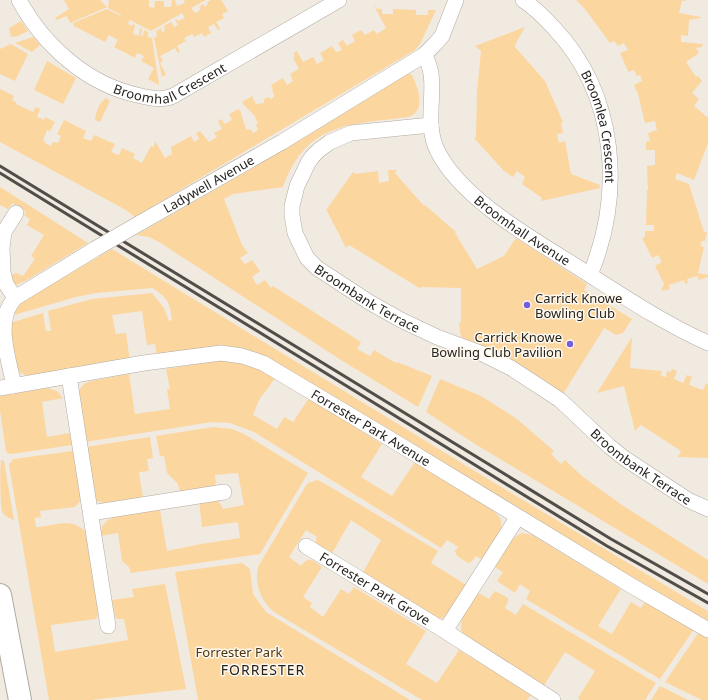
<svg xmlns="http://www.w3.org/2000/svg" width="708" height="700" viewBox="0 0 708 700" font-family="'Noto Sans',sans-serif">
<rect width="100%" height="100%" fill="#f1eae1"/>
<g fill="#fcd69f">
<path d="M64,0H100L107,7L70,23L67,16L56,20L55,18L69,9Z"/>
<path d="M109,0H149V7L154,8L155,1H164V7H171L172,0H175L177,6L185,3L184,0H206L191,8L195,13L201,10L199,7L203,4L205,7L208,4L207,2L211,0H221L228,11L222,14L224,18L216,22L220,29L218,30L214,24L208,27L211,33L204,37L202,33L194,37L192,34L184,38L186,41L177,46L180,51L178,53L175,48L160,56L163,61L160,63L166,74L162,77L154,38L157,36L156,31L161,28L162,32L165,31L164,26L171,22L174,27L178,25L175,20L177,19L178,21L185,18L182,13L151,31L130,20L128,24L132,26L133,24L135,25L133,34L139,36L140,28L142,29L141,36H143L144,30L148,32V37L152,38L159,85L148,79L154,68L141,61L144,56L137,53L135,58L114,47L118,40L109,35L105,42L76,27L75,28L73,23L107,9L121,16V15L108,8Z"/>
<path d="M576,0H686V1H682L679,13L701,17L700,18L689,20L688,36L681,35V42L703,44L702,47L696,48L699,53L686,62L696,77L698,76L702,81L692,93L699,99L694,106L707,117L708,116V143L694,180L677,173L675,179L689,184L704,232H707L705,241H702L700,246L704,247L698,273L708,275V277L699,280L697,276L687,279L688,283L685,284L684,280L669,285L670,289L661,291L664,284L655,266L662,262L658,255L652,258L642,238L645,237V231H654V225H646L647,190H648L647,166L655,165V150H646V142L650,141L648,133L657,130L655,121L645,123L638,94L634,85L642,81L640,75L637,76L634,70L628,72V71L620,53L628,50L624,43L618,46L614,41L610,43L585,9Z"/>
<path d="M373,4L377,9H382V14H393V9L416,10V15H428V10H436L420,44L415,50L135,217L126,210L0,142V89L14,96L12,100L16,102V104L33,112L36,107L40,109L37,117L44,120L45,117L55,122L50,131L47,130L43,140L45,142V143L51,146L53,142L58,143L61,136L57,134L64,120L86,131L83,138L91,141L94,135L115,144L111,152L119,155L122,148L135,154L133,158L142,163L151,146L154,147L155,141L165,158L172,154L171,147L191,136L194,142L199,139L196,133L200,131L209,142L217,137L214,133L222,129L218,121L221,119L225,124L232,120L229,114L239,109C243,116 243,123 247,130L250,129L253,133L258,130L256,125L258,123L254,115L245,106L242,102L252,96L256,104L264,103V99L268,97L271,99L274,97V94L272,91L273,90L271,85L283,78L287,85L293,81L290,74L299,69L293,58L295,56L293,53L297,51L303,62L313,57L317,64L324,60L320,53L332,46L336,52L342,50L338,43L343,40L347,46L355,41L352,35L361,30L365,35L374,30L377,34L386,28Z"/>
<path d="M21,21L28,31L18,36L11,37L9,28Z"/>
<path d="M525,27L516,43L515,47L545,81L563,122L561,123L563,133L557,134L559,143L565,141L571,174L600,185V188L541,201L542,198L522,184L525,177L517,171L513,177L504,171L474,138L476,137L477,92L481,51L475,46Z"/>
<path d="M33,37L40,45L32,52L15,43Z"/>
<path d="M11,44L28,54L15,81L0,74V49Z"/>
<path d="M47,61L76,78L63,104L34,90Z"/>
<path d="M407,73L412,75C418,88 427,111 408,117C348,125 307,122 283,187L233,194L224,199L242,245L248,253L240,258L245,264L252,260L260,271L252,277L257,285L265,280L271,288L273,286L361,342L357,349L370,356L374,350L396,363L397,362L432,376L418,407L341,360L159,242L149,237L136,235L251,169Z"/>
<path d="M106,98L110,101L100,122L95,120C96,111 99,103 106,98Z"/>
<path d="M388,170H397L395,173L424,206L425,205L456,232L455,233L477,269L504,256L516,238L587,284L584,290L632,319L623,333L616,335L604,328L563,394L546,381L503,354L461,337L459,324L461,321V288L421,287V289L349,245L346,248L326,209H327L353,172L355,174L378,171L379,183L389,181Z"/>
<path d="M0,187L88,243L27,280L14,286L11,278L12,275L16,273L23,276L34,260V258L31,256L44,235L27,225L30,219L24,215L26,212L12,203L8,209L0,205Z"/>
<path d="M112,249L478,473L708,611V621L641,584L263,356L251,351L237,348L157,357L155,344L147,345L142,311L112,315L115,330L116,334L126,333L130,362L28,376C24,375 20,373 17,369C12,361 11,333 11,323L13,322L43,313L46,331H51L48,311L92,299L152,293L164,308L169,321L172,320C169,301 169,300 153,288L96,293L76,297L14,315L18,307L24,300Z"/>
<path d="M632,337L630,368L662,371L661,376L666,377L667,371L671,372L672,369L677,371L674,379L683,383L687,375L692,377L689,385L703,390L706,383L708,384V458L678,457L681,451L641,425L635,431L624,386L597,393Z"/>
<path d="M219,360L247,363L276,377L259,400L253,415L277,429L284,417L293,422L309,398L382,444L361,477L392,496L415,462L493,510C495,513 498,515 500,518C506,532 490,548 483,560L476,556L471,562L468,563L457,556L455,551L458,547L447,540L441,548L254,432L230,423L212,422L85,442L78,393C81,386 84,383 91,381L129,374L135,414L170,409L167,389H170L166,369Z"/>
<path d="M440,379L481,396L517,419L554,451L551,454L561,464L565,460L583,477L622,505L708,560V584L475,444L426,412Z"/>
<path d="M48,388L57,391L63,398L42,402L47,437L70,433L72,445L12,454L7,453L6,451L0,411V396Z"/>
<path d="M213,427L232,429L244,434L308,473L260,554L131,573L129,567L122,561L118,533L100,536C102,516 117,516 134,514C143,512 151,511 160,510L167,551L201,544L240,538L238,522L202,527L199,500L217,498L223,509L244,505L238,473L215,475L216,483L214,486L180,492L178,484L167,473L164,456H160L156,436Z"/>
<path d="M150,437L153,458L147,459L149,471L139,472L143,498L104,503L97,501L94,496L86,447Z"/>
<path d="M73,451L81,500L75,507L40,511L41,517L35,518L36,527C56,526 71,516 87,533L99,612L96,619L51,625L55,652L128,640L124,619H117L115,616L112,600L134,597L132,589L165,584L186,689L91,700H49L9,465L12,460L14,459Z"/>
<path d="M1,460L4,461L14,520C9,518 4,516 2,511C0,504 0,467 1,460Z"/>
<path d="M317,480L322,482L438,551L431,563L468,586L446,617L435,620L361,576L381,540L351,520L330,557L315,544L317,537L306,530L289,557L301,566C309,555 313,561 322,567L303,597L312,603L310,607L323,617L341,589L349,594L354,587L426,631L406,664L437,683L459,650L532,694L527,700H422L274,612C261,601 254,585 258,567L305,487L308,483Z"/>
<path d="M522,533L532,535L537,538L621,589L598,626L612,634L631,602L641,608L646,601L694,629L660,679L526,599L530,591L520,584L515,593L497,581L503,572L495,567C502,554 508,539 522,533Z"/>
<path d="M242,563L250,569L253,594L266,612L410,700H198L175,572Z"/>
<path d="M495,591L508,598V602L505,608L516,615L523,604L656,683L645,700H580L578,698L595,671L565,652L543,687L464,639C455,620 468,608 478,593L489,599Z"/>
<path d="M699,632L708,636V700H702L665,682Z"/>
<path d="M660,686L688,700H651Z"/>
</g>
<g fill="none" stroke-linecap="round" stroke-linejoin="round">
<defs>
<g id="street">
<path id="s1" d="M19,0C43,45 87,84 137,95C150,98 161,101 173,96L339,0"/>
<path id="s2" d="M523,0C535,8 545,18 554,28C617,95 624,193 590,275"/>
<path id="s3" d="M424,55C442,81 421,120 438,152C463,201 537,241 582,270C623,296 663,323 708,343"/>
<path id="s4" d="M431,125L351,133L330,142L319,150L312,157L308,163L297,186L292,206V215L295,233L307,258L317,268L369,302L401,320L437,337L483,354L511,368L560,400L609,446L624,458L688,500L708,509"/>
<path id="s5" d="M140,223L282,142L424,55L435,44L442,36L456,0"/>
<path d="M15,298L6,284L3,272L2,248L4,232L16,213"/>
<path d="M69,376L108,626"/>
<path d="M14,386C10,365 0,335 6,315C7,309 11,303 15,298L95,249"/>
<path id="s6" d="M0,388L144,363L221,353L242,356L263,363L402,446L632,586L708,630"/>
<path d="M91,513L224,492"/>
<path id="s7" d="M306,546L445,631L553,700"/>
<path d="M445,631L517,518"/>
</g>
<path id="secondary" d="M0,595L20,700"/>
</defs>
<use href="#street" stroke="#b1aba2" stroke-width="16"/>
<use href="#secondary" stroke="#b1aba2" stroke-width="24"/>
<use href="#street" stroke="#fff" stroke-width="15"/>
<use href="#secondary" stroke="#fff" stroke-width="22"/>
<g stroke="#514e49" stroke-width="3">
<path d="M0,166L611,539L708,594"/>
<path d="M0,173L607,546L708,603"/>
</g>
<defs>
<path id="street-bridge" d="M95,249L140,223"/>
</defs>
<use href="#street-bridge" stroke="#b1aba2" stroke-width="16" stroke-linecap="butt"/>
<use href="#street-bridge" stroke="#fff" stroke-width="15"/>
</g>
<g fill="#7460da" stroke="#fef8ee" stroke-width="1.5">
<circle cx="527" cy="305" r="4"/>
<circle cx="570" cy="344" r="4"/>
</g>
<g text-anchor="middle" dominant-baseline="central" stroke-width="3" stroke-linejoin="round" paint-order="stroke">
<g font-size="13" fill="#25231f" stroke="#fef8ee">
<text stroke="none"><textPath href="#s1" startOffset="192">Broomhall Crescent</textPath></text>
<text stroke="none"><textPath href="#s2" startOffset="153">Broomlea Crescent</textPath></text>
<text stroke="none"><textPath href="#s5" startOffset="79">Ladywell Avenue</textPath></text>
<text stroke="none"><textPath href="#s3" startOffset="216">Broomhall Avenue</textPath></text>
<text stroke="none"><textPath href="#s4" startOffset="308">Broombank Terrace</textPath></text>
<text stroke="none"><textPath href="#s6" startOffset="393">Forrester Park Avenue</textPath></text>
<text stroke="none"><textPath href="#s4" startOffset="632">Broombank Terrace</textPath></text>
<text stroke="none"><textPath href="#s7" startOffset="81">Forrester Park Grove</textPath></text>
</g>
<g font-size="13" fill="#25231f" stroke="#fef8ee" text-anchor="start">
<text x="535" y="298">Carrick Knowe<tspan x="535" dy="15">Bowling Club</tspan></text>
<text x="562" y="337" text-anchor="end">Carrick Knowe<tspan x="562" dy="15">Bowling Club Pavilion</tspan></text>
</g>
<g font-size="13" fill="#4d360e" stroke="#fef8ee">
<text x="239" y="652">Forrester Park</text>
</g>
<g font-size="14" letter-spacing="1" fill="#25231f" stroke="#fef8ee">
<text x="263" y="669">FORRESTER</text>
</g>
</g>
</svg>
